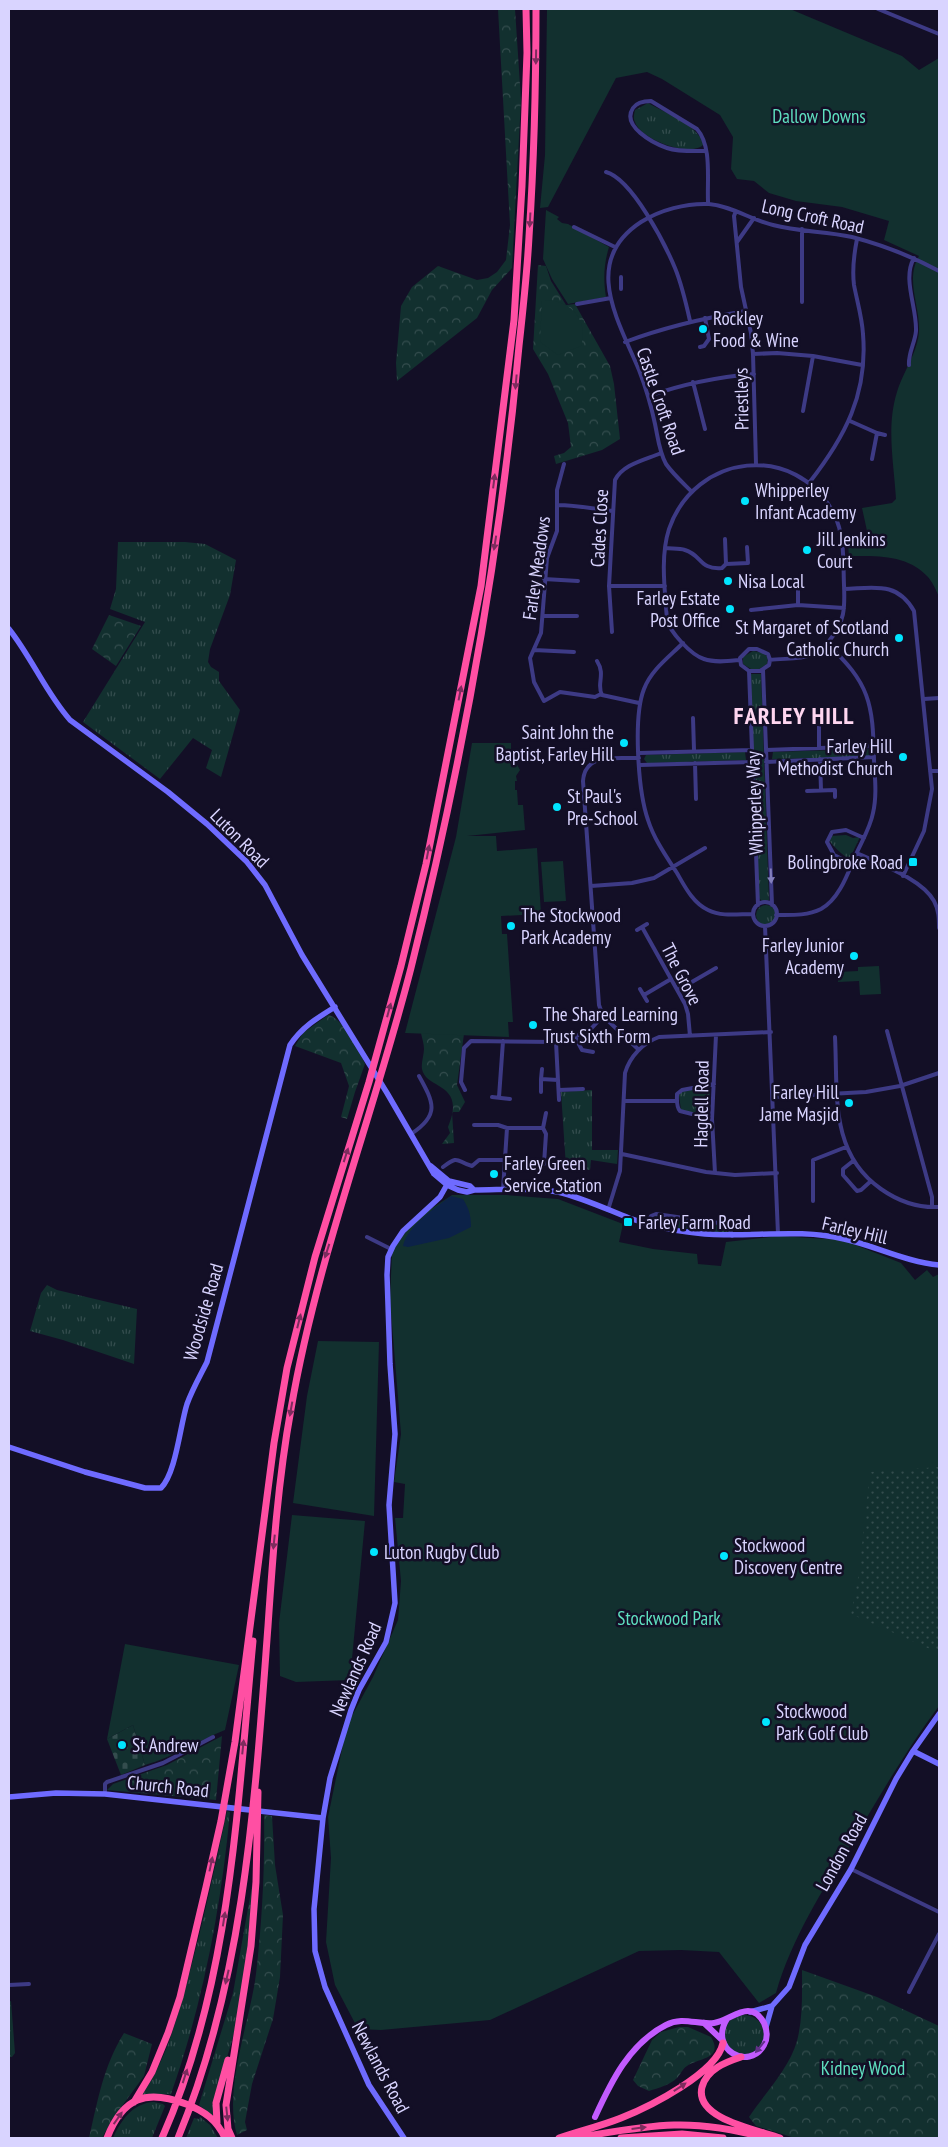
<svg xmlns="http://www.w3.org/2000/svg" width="948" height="2147" viewBox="0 0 948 2147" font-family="'PT Sans Narrow',sans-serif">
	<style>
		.grass { fill: url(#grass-tufts) }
		.forest { fill: url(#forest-crowns) }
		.cemetery { fill: url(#cemetery-stones) }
		.park { fill: #12302f }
		.garden { fill: url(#garden-dots) }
		.water { fill: #0c2248 }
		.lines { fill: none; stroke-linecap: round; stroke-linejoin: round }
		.street { stroke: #3d3a85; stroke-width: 4 }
		.secondary { stroke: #6f6bff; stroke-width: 5.5 }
		.primary { stroke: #c25bff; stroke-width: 6 }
		.highway { stroke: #ff4fa3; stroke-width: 7 }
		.oneway { fill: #7d2c5e }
		.oneway2 { fill: #837fbc }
		.oneway3 { fill: #623188 }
		.poi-dot { fill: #00e5ff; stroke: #130f26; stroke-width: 2 }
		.labels { text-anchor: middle; stroke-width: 5; stroke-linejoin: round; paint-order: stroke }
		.park-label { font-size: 19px; fill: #5fe0c0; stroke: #130f26 }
		.street-label { font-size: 19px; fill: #d9d4ff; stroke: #130f26 }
		.poi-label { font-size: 19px; fill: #d9d4ff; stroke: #130f26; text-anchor: start }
		.district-label { font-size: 24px; font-weight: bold; letter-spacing: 1px; fill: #ffd6f0; stroke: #130f26 }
	</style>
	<defs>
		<pattern id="grass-tufts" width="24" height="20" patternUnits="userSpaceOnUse" patternTransform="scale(1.25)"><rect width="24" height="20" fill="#12302f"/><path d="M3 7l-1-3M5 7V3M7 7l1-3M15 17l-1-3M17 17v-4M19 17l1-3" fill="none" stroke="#344d4e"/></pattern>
		<pattern id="forest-crowns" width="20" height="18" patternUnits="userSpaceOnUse" patternTransform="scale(1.25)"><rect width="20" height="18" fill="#12302f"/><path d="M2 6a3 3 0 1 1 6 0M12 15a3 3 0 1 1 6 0" fill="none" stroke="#344d4e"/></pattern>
		<pattern id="cemetery-stones" width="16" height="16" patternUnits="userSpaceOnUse" patternTransform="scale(1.25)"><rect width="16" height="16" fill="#12302f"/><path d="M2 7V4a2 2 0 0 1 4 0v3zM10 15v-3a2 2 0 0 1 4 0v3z" fill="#344d4e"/></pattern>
		<pattern id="garden-dots" width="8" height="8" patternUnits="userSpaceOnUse" patternTransform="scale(1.25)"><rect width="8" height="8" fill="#12302f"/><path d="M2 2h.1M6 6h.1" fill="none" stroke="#344d4e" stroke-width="1.8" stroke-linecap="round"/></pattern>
	</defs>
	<rect width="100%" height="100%" fill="#130f26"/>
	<path class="grass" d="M648,103c19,11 46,19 56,41 -13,15 -64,-5 -69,-22 -2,-4 -1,-7 0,-12z
		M185,542l20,2 31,16 -6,35 -20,54 -2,13 3,5 8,5v9l21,29 -19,67 -15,-9 6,-18 -19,-12 -33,41 -77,-57 62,-100 -35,-13 6,-20 2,-47z
		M753,651l11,2 4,5 -1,6 -8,5h-8l-8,-5v-7z
		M750,674h11l8,226 -7,1 -3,-3z
		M869,749l3,4 -3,4 -97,2 1,-7z
		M745,752l1,8 -99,3 -3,-4 2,-4z
		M846,835l7,3 7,-1 -11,23c-6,-6 -14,-11 -20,-20l2,-4z
		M756 915a10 10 0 1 1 20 0a10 10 0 1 1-20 0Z
		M705,1086l5,1 -1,29 -13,-6 -1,4 -14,-4 -2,-15 3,-4 14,-2 1,2 9,-1z
		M592,1090v60h26l-1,14 -26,-4 -1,10 -24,-3 -5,-75z
		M657,1216l67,9 4,2 1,3 -1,3 -51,-5 -23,-6 -2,-5z
		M47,1285l10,5 80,19 -3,55 -71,-24 -33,-9 11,-38z
		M227,1811l3,1c-9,96 -27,191 -59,282l-29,1c24,-35 35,-76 46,-116 15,-56 27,-112 39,-168z
		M253,1880c-3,49 -7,99 -18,148 -6,30 -21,59 -20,89l-16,-12 34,-112z
		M11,2001l4,52 -3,4h-3v-55z
		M724 2035a20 20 0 1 1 40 0a20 20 0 1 1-40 0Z
		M154,2102l9,2 2,2 -13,32h-39c8,-18 20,-35 41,-36z
		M200,2117l10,8 8,13h-32l8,-20 5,1z"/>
	<path class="forest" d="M498,9h17l6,91 -9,168 -20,22 -15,28 -80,63 -1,-18 5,-57 11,-19 26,-21 39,14 11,-2 9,-6 9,-12 4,-35z
		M538,265l8,1 5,15 15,24 9,-1 35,62 4,18 6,55 -18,11 -46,14 -2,-8 10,-3 7,-6 -3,-24 -20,-49 -15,-25z
		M109,615l32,11 -25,40 -24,-17z
		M328,1015c13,1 32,37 37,49l-10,28 -8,27 -6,-2 8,-31 -8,-23 -46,-17 8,-13z
		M421,1033l43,1 -7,51 8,17 -6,10h-7l2,31 -12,1 8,-11 -2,-6c19,-45 -22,-37 -26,-58 -1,-6 2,-14 2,-20 0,-5 -2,-11 -3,-16z
		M222,1736l-6,64 -109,-10 6,-6 54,-19z
		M264,1815l8,1 3,49 8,50 -3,62 -7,42 -21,65 -7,38 2,8 -10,5c-14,-46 13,-113 19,-161 6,-52 9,-106 8,-159z
		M802,1970l75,27 62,29v112h-144l-39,-12 -7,-9c16,-24 40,-48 48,-76 6,-23 5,-47 5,-71z
		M679,2027h9l23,10c13,22 -12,21 -24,29 -4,2 -7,9 -10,12 -7,7 -19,10 -28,13l-11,-5 -5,-6 19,-40 9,-8z
		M124,2033l28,11 -8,32 -33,45 -9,17h-13c9,-38 14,-71 35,-105z"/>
	<path class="cemetery" d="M133,1725l12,40 -24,10 -14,-36z"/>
	<path class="park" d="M547,9h243l112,47 17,14 20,-12v539c-3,-7 -7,-16 -12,-21 -21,-22 -51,-20 -78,-20l-1,-11 21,-5 -7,-32 30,-5 4,-4c-2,-35 -10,-72 1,-107 6,-20 21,-40 22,-61 1,-26 -14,-51 0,-75l-35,-16 5,-19 -47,-14 -46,-6 -27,-8 -15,-12 -17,-2 -6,-10 2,-32 -13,-22 -58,-36 -15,-7 -31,6 -68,129 -8,1 5,-53z
		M546,210l13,7 -2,2 5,4 6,1 41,23c-5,17 -6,31 -3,50l-38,7 -16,-25 -9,-20z
		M542,300c27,-1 47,18 39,46l-23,9 -18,-13z
		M472,743h39v11l9,16 -4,6 1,5h-2v9h2l1,15h5l2,25 -58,6h29l1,15 40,-3 4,66 -40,2 1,18h5l6,88h-5l1,15 -104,-4 51,-196z
		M563,861l3,40 -22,1 -3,-40z
		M879,966l2,28 -21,1 -1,-14 -21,1v-10l20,-1v-4z
		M452,1195h54l52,4 65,25 -4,18 34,7 44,5 1,10 23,2 5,-24 53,-6 64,4 58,23 14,17 12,-10 6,7 6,-3v432c-33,44 -60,91 -88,138 -29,47 -60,96 -75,149l-17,10 -40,-51 -38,-2 -42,1 -149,69 -109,10 -23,-1 -23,-44 -9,-43 5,-84 -3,-41 19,-92 26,-48 25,-57 3,-39 -6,-63h8l2,-34 -11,-2 7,-48 -11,-134 2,-49 22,-31z
		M318,1341l61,1 -5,174 -81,-13 14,-107z
		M292,1515l73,6 -15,159 -54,2 -16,-6 -1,-53z
		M125,1644l114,21 -14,65c-27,11 -52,27 -80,35l-12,-40 -26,14z"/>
	<path class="garden" d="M939,1467v186l-88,-39 8,-41 11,-101z"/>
	<path class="water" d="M451,1196l12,3c6,10 8,16 8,28l-22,11 -41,9 -5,-1c5,-21 31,-37 48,-50z"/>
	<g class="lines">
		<path class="street" d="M878,9l61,25
			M706,151c-13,0 -27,1 -39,-3 -14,-5 -46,-22 -34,-40 4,-6 11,-7 18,-7l46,28c15,17 10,50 11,72v3
			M606,172c26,7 59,72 69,96 7,17 11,35 15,53
			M736,211l-2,5 7,71 10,46 2,21 3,110
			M574,227l41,20
			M737,242l17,-24
			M621,289v-12
			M802,302v-73
			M577,304l34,-6
			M625,342c40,-15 79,-24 121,-31
			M700,347l4,-1 5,-7 -4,-21
			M753,354l24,-1 36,3 49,9
			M909,365c-1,-12 6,-22 7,-34 1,-24 -14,-52 -2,-73
			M693,382l12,47
			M649,396c34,-12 68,-19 105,-22
			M803,411l10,-55
			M850,421l27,12 -5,26
			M877,433l8,2
			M564,464l-7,26v41l-10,27 -6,75 -11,25 4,24 10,19 16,-9 35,5 6,-3
			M809,483c36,-46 59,-89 54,-149 -1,-17 -6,-33 -9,-49 -2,-16 0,-31 3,-46
			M692,492c-9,-9 -19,-18 -26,-28 -7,-13 -8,-26 -11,-40 -4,-19 -9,-36 -16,-54 -21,-50 -58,-109 2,-148 19,-12 45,-19 68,-18 23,2 42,16 64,21 26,7 53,6 79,12 31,8 59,19 87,34
			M558,505c18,0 36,4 54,6
			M725,539l1,25
			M665,548c6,1 14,0 20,2 17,5 14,20 37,18l4,-4 22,-1 -1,-16
			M544,579l34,2
			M609,586h56
			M798,588v17
			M844,589c30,-1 53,-8 70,22l18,178 -8,42 -21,45
			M751,610l47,-5 46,3
			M543,616h34
			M612,632l-3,-46 6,-106c8,-16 30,-20 46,-27
			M683,643c-14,14 -32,27 -39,46 -11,28 -6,102 4,131 6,19 18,36 29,53 8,14 16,30 31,37 14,7 30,4 45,4
			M749,649h8l11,5 2,6 -1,5 -9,6h-11l-8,-6 -1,-7z
			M534,650l40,2
			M740,660c-11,1 -25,3 -36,-1 -13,-4 -34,-27 -37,-39 -2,-29 -7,-63 2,-91 26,-76 127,-88 165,-15 11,22 9,47 10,71 1,23 1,37 -15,56 -6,5 -10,11 -18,14 -12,5 -28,3 -41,5
			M597,661c9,14 -1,23 5,34l37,8
			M763,670l9,235
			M749,671l9,234
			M924,699l15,-1
			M819,714v33
			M693,718l1,32
			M766,750l108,-4
			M639,753l113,-3
			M820,759l1,31
			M766,762l108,-5
			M695,763l1,36
			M640,765l112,-3
			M930,771h9
			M807,791l28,-1v7
			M857,853c23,11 65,26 77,48 5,9 5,18 5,27
			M852,864l-18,-9 -7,-13 5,-10 14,-2 18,8
			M591,886l41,-3 22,-5 51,-30
			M753 914a12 12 0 1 1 24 0a12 12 0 1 1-24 0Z
			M776,915c15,0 31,1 45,-6 17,-9 26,-33 33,-50 6,-15 16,-30 19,-46 4,-17 2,-35 1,-53 -1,-57 -4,-77 -48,-117
			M765,926l13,308
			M642,927l43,77 3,10 2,22
			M637,930l10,-6
			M640,989l7,12
			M678,990l38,-22
			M644,995l27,-16
			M887,1031l45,166v10
			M575,1037l7,13 11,2
			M835,1037c3,56 -6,116 46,152 17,12 37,19 58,18
			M556,1042l3,58
			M639,1050l-36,-34 -4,-11 -16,-224c2,-29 34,-22 56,-23
			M541,1079l1,-10
			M465,1090l-4,-8 3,-34 7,-7 85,1 32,-10 15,-16
			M559,1090l24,-1
			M541,1092v-13l17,1
			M492,1097l18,2
			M499,1097l4,-56
			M773,1097l93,-5 34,-6 39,-13
			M624,1101h53
			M712,1119l-32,-8c-4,-4 -3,-11 -3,-17l5,-4 32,-6
			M474,1125h24l9,3h36l3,6 -2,30 -15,1
			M543,1128l3,-15
			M411,1134c29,-19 23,-31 8,-58
			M622,1154l84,18 29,3 42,-2
			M853,1161l-10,8v6l14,16 4,-1 10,-9
			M443,1167c17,-13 13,-5 29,-1l7,-6h25
			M715,1173l-3,-54 4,-84
			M503,1190l4,-62
			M813,1201v-41l33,-13
			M608,1210l12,-39 5,-98c5,-17 18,-30 34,-36l112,-5
			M648,1224l3,-8 5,-2 70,10 3,2 3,10
			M367,1237l24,12
			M105,1794v-10l2,-2 56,-19 50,-26
			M851,1869l88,43
			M9,1985l20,-1
			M909,1992l30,-58"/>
		<path class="secondary" d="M9,629c23,29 37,64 61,91l98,72 39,32 40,38 18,23 37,70 85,138 47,81 13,11 11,5 9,2 7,-2c27,0 57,-3 84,2 25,6 48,17 71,26 20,7 39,12 59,14 52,8 105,-5 156,7 32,7 62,23 95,26
			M431,1166l18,15 21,5 4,4
			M9,1447l76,25 60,16h16c15,-15 19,-62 26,-84 5,-14 13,-28 20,-42l83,-317c12,-18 27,-27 45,-38
			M913,1751l26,13
			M9,1797l47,-4 49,1 218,24
			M750,2012l22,-6
			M766,2027l6,-21 17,-19 16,-42 46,-76 45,-90 17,-28 26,-37
			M404,2138l-35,-53 -44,-98 -10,-36 -1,-42 9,-91 7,-40 21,-68 8,-20 27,-48 9,-39 -6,-98 6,-71 -5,-70 -3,-89 1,-18 5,-11 10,-15 37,-34 9,-16"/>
		<path class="primary" d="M704,2023l17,16
			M595,2117c16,-35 34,-73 71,-92 17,-9 31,0 48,-2 17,-2 36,-26 50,0 3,7 4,15 0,22 -15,27 -56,4 -37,-26"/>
		<path class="highway" d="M741,2057c-15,5 -34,12 -39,30 -8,32 56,43 78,51
			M134,2102l18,-30 16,-39 12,-36 26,-110 15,-66 14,-79 39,-299 13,-75 28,-111 54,-175 32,-116 25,-102 55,-278 33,-266 8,-134 5,-133 -1,-44
			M217,2123l-1,-20 12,-43
			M107,2138c16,-41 39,-49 79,-34 18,7 31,16 39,34
			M162,2138c69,-156 75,-330 91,-497
			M178,2138c67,-162 77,-340 90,-512 5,-73 10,-146 23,-217 26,-151 82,-293 120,-441 51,-204 89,-413 108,-622 4,-36 8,-72 10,-109 5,-76 7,-152 7,-228
			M232,2138l-4,-9 -2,-24 25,-159 5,-64 2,-90
			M559,2138c21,-7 42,-12 62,-20 28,-11 96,-45 102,-75
			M574,2138c33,-5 66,-12 100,-13 31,-1 63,5 93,13
			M621,2138l61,-4 41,4"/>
	</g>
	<defs><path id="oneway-solid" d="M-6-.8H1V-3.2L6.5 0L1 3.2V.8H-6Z" transform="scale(1.25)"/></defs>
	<g class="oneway">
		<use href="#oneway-solid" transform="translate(536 57) rotate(91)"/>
		<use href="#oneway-solid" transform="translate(530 220) rotate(93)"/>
		<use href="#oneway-solid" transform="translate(516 382) rotate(95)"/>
		<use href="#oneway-solid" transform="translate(494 481) rotate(-83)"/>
		<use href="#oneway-solid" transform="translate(495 543) rotate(99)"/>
		<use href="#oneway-solid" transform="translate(460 693) rotate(-79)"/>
		<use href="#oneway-solid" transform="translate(428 852) rotate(-79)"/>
		<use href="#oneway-solid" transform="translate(389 1010) rotate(-75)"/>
		<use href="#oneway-solid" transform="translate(346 1155) rotate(-72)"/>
		<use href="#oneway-solid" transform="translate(327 1251) rotate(108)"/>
		<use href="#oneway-solid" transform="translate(299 1321) rotate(-76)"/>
		<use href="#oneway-solid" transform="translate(291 1409) rotate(100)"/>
		<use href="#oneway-solid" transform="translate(274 1542) rotate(96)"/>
		<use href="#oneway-solid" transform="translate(243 1747) rotate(-84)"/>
		<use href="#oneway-solid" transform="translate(211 1864) rotate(-78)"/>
		<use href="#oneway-solid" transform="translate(224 1919) rotate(-81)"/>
		<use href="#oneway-solid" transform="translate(227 1977) rotate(103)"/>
		<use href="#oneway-solid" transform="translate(185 2076) rotate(-72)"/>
		<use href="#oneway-solid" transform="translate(680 2087) rotate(-33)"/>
		<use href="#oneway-solid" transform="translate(227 2114) rotate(84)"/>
		<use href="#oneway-solid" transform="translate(118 2118) rotate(-55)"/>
		<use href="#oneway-solid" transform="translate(639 2128) rotate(-7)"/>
	</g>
	<use class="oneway2" href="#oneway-solid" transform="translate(771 876) rotate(88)"/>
	<use class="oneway3" href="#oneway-solid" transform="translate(760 2047) rotate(129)"/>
	<g class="poi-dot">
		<circle cx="703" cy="329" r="5"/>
		<circle cx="745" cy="501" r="5"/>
		<circle cx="807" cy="550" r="5"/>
		<circle cx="728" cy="581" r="5"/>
		<circle cx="730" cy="609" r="5"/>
		<circle cx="899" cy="638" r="5"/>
		<circle cx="624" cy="743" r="5"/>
		<circle cx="903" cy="757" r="5"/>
		<circle cx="557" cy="807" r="5"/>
		<rect x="908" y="857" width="10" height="10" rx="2.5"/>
		<circle cx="511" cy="926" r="5"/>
		<circle cx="854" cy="956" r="5"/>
		<circle cx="533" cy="1025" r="5"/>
		<circle cx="849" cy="1103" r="5"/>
		<circle cx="494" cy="1174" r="5"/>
		<rect x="623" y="1217" width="10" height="10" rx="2.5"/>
		<circle cx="374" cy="1552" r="5"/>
		<circle cx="724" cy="1556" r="5"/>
		<circle cx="766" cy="1722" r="5"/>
		<circle cx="122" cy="1745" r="5"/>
	</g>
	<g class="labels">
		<g class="park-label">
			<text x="819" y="123">Dallow Downs</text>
			<text x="669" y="1625">Stockwood Park</text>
			<text x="863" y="2075">Kidney Wood</text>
		</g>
		<g class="street-label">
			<text transform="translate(813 216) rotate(12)" y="7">Long Croft Road</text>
			<text transform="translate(741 399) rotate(-91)" y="7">Priestleys</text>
			<text transform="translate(661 401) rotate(71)" y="7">Castle Croft Road</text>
			<text transform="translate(599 528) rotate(-87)" y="7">Cades Close</text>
			<text transform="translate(536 568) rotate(-82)" y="7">Farley Meadows</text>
			<text transform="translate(754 803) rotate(-92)" y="7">Whipperley Way</text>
			<text transform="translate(240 838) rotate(45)" y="7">Luton Road</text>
			<text transform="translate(682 974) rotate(63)" y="7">The Grove</text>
			<text transform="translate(701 1104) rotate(-89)" y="7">Hagdell Road</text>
			<text transform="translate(855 1230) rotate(13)" y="7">Farley Hill</text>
			<text transform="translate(203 1312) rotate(-74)" y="7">Woodside Road</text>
			<text transform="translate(355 1669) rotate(-66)" y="7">Newlands Road</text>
			<text transform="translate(168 1786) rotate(6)" y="7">Church Road</text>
			<text transform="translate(841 1852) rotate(-61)" y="7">London Road</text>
			<text transform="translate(381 2067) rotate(62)" y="7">Newlands Road</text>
		</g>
		<g class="poi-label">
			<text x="713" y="325">Rockley<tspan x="713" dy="22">Food &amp; Wine</tspan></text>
			<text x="755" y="497">Whipperley<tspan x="755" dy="22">Infant Academy</tspan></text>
			<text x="817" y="546">Jill Jenkins<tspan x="817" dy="22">Court</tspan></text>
			<text x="738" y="588">Nisa Local</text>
			<text x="720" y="605" text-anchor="end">Farley Estate<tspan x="720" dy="22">Post Office</tspan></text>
			<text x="889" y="634" text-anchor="end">St Margaret of Scotland<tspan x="889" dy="22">Catholic Church</tspan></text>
			<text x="614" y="739" text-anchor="end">Saint John the<tspan x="614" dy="22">Baptist, Farley Hill</tspan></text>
			<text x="893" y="753" text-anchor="end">Farley Hill<tspan x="893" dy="22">Methodist Church</tspan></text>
			<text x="567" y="803">St Paul's<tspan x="567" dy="22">Pre-School</tspan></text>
			<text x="903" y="869" text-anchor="end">Bolingbroke Road</text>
			<text x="521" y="922">The Stockwood<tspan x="521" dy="22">Park Academy</tspan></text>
			<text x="844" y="952" text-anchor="end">Farley Junior<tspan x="844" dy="22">Academy</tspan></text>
			<text x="543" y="1021">The Shared Learning<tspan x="543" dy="22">Trust Sixth Form</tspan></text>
			<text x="839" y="1099" text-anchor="end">Farley Hill<tspan x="839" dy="22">Jame Masjid</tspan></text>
			<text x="504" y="1170">Farley Green<tspan x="504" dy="22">Service Station</tspan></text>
			<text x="638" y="1229">Farley Farm Road</text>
			<text x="734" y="1552">Stockwood<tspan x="734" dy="22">Discovery Centre</tspan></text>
			<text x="384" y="1559">Luton Rugby Club</text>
			<text x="776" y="1718">Stockwood<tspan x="776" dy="22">Park Golf Club</tspan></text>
			<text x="132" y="1752">St Andrew</text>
		</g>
		<g class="district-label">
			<text x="794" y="724">FARLEY HILL</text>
		</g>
	</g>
	<rect width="948" height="2147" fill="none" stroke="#d9d4ff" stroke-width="20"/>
</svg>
